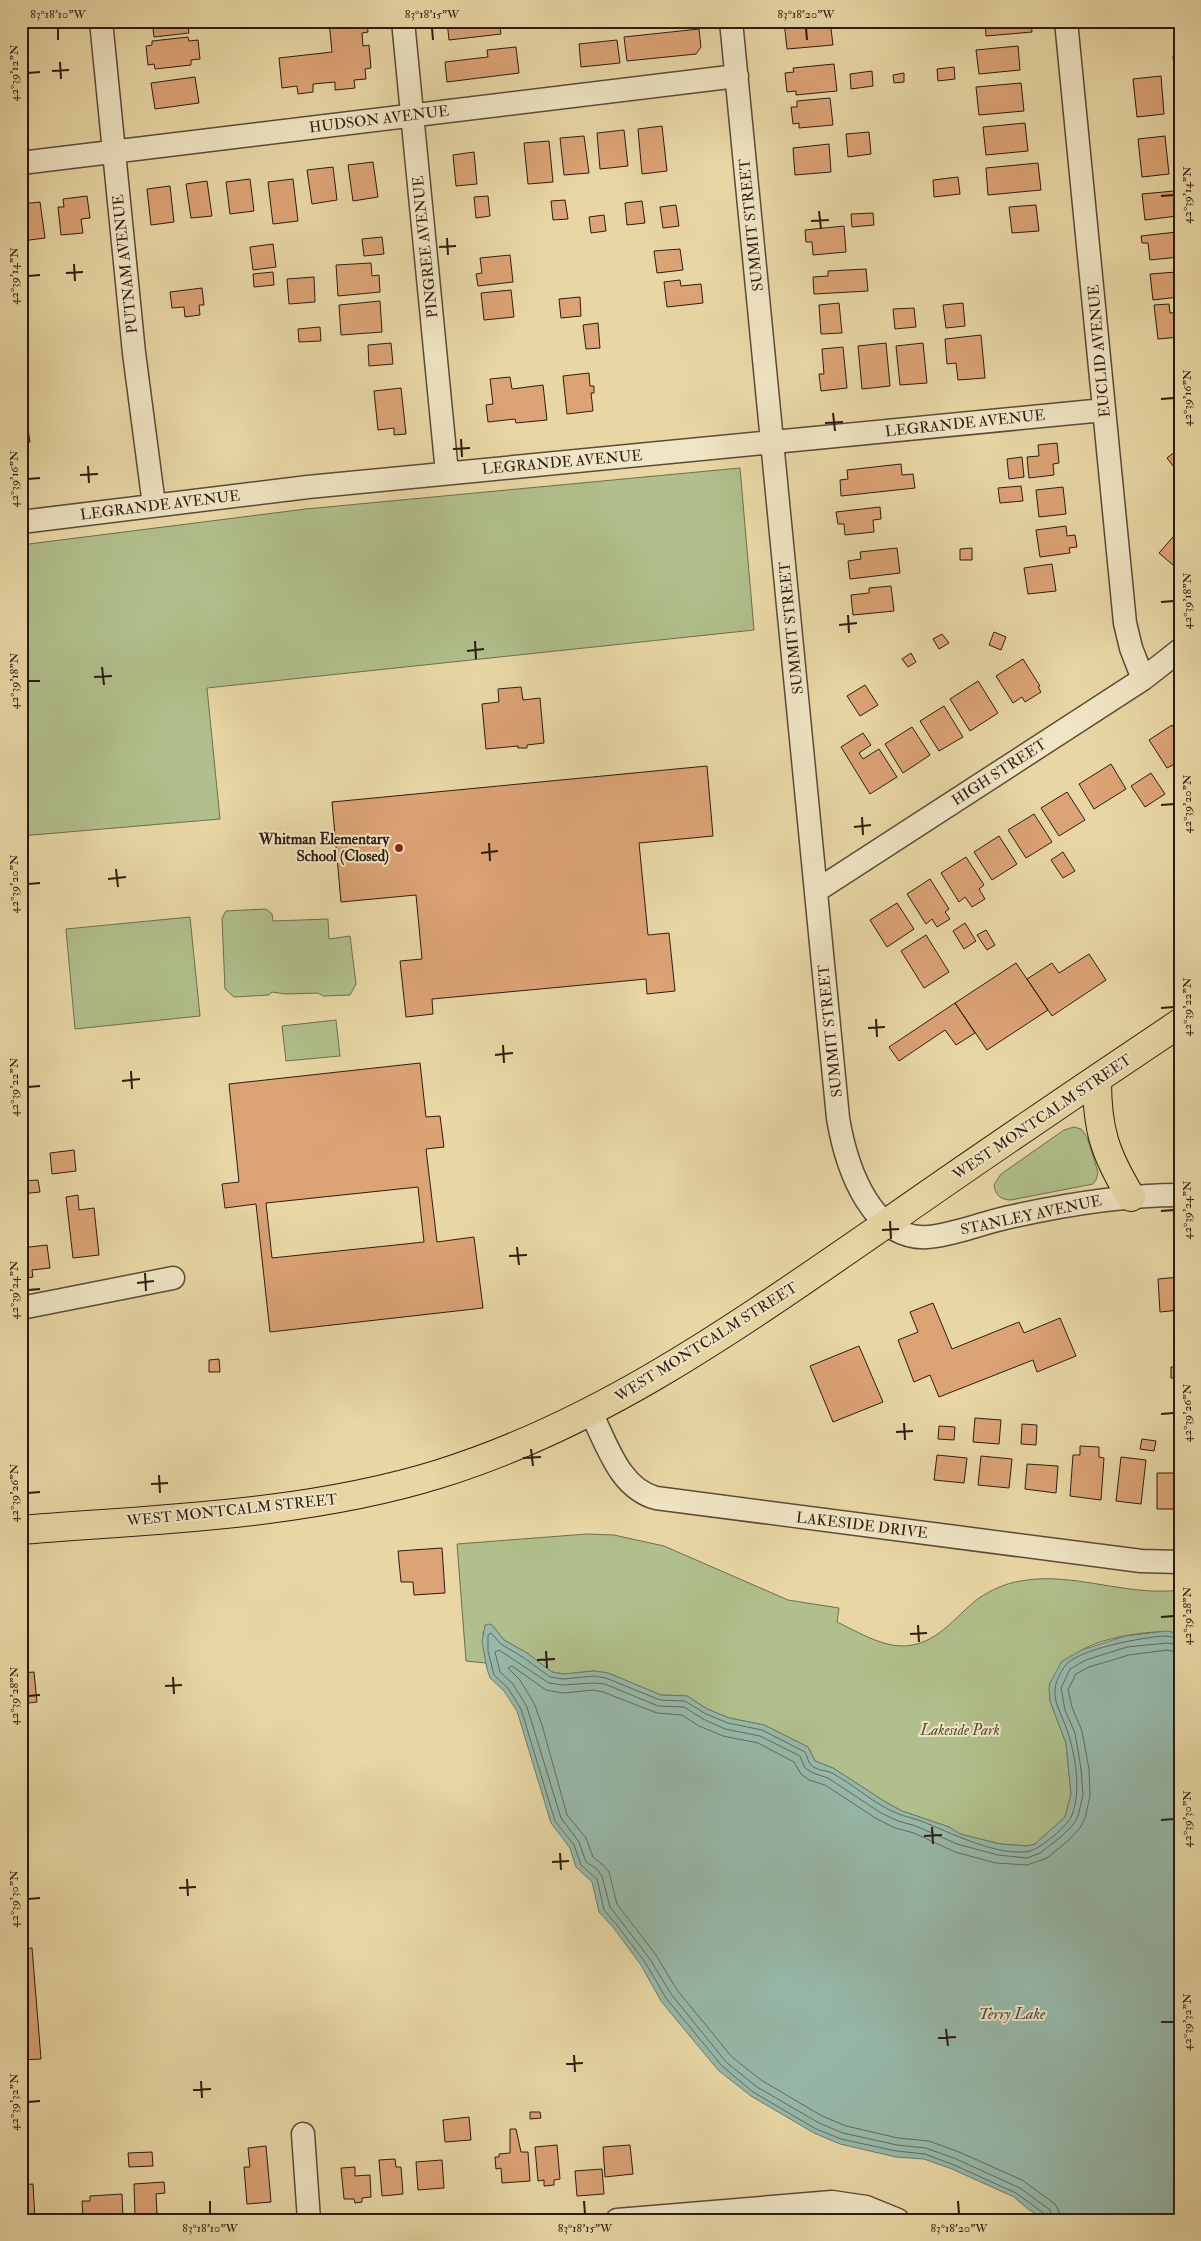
<svg xmlns="http://www.w3.org/2000/svg" width="1201" height="2241" viewBox="0 0 1201 2241" font-family="'IM FELL Double Pica',serif">
	<style>
		.green { fill: #b0bf8b; stroke: #6f6d4e }
		.water { fill: #97b9aa; stroke: #6d7a6d }
		.lines { fill: none; stroke-linecap: round; stroke-linejoin: round }
		.shore { stroke: #626a5e; stroke-width: 1 }
		.building { fill: #dca375; stroke: #2e1b12; fill-rule: evenodd }
		.minor-casing { stroke: #5c4a37; stroke-width: 25 }
		.major-casing { stroke: #2e1b12; stroke-width: 30 }
		.minor { stroke: #f0e5c4; stroke-width: 22 }
		.major { stroke: #e8d7a5; stroke-width: 28 }
		.ticks { fill: none; stroke: #2e1b12; stroke-width: 2 }
		.poi-dot { fill: #8f2418; stroke: #f0e5c4; stroke-width: 2 }
		.labels { text-anchor: middle; stroke-width: 4; stroke-linejoin: round; paint-order: stroke }
		.street-label { font-size: 15px; fill: #2e1b12; stroke: #f0e5c4 }
		.poi-label { font-size: 15px; font-weight: bold; fill: #2e1b12; stroke: #f0e5c4; text-anchor: end }
		.park-label { font-size: 15px; font-style: italic; fill: #554c36; stroke: #f0e5c4 }
		.water-label { font-size: 16px; font-style: italic; fill: #4e4a40; stroke: #f0e5c4 }
		.neatline { fill: none; stroke: #2e1b12; stroke-width: 2 }
		.ticks-label { font-size: 12px; text-anchor: middle; fill: #2e1b12 }
	</style>
	<rect width="100%" height="100%" fill="#e8d7a5"/>
	<filter id="stains"><feTurbulence type="fractalNoise" baseFrequency=".004" numOctaves="4"/><feColorMatrix values="0 0 0 0 .2 0 0 0 0 .09 0 0 0 0 .02 0 0 0 .5 -.17"/></filter>
	<radialGradient id="worn" r=".72"><stop offset=".6" stop-color="#630" stop-opacity="0"/><stop offset="1" stop-color="#630" stop-opacity=".3"/></radialGradient>
	<path class="green" d="M740,468l14,162 -547,58 13,131 -199,17v-291l285,-36z
		M266,909l6,5 1,7 55,-2 1,20 21,-3 6,48 -6,11 -27,1 -5,-3 -32,1 -14,-2 -3,3 -35,2 -9,-8 -3,-71 4,-7z
		M190,917l10,99 -125,13 -9,-100z
		M336,1020l4,36 -54,5 -4,-35z
		M1074,1127l7,2 6,8 11,35 -2,8 -3,4 -82,16c-10,0 -16,-5 -17,-15l7,-11 63,-44z
		M587,1534l27,1 50,11 124,54 51,8 -2,14c19,9 42,23 63,24 36,1 54,-29 79,-48 12,-8 27,-15 42,-17 51,-10 106,16 159,9v44c-20,-7 -80,4 -98,16 -12,8 -22,23 -32,33v18l16,42 5,51 -6,23 -30,27 -8,2 -27,-2 -40,-10 -11,-7 -47,-16 -15,-8 -54,-35 -18,-7 -7,-14 -44,-22 -35,-7 -22,-9 -20,-13 -26,-1 -53,-22 -14,-2 -30,3 -12,-2 -25,-19 -23,-13 -12,-15 -9,7 3,31 -20,-2 -9,-117z"/>
	<path class="water" d="M489,1624l3,1 12,15 23,13 25,19 12,2 30,-3 14,2 53,22 26,1 20,13 22,9 35,7 44,22 7,14 18,7 54,35 15,8 47,16 11,7 40,10 27,2 8,-2 30,-27 6,-23 -5,-51 -16,-42 -1,-13 1,-5 12,-22 20,-11 43,-14 42,-5 13,3v586h-135l-17,-11 -14,-12 -62,-28 -28,-10 -28,-2 -56,-13 -26,-11 -63,-37 -33,-26 -57,-69 -20,-36 -28,-38 -14,-15 -7,-30 -16,-15 -6,-19 -19,-25 -34,-112 -13,-20 -14,-13 -3,-9 -5,-27 3,-17z"/>
	<g class="lines">
		<path class="shore" d="M1047,2220l-2,-6 -29,-21 -62,-28 -29,-11 -29,-3 -55,-12 -25,-10 -63,-37 -31,-26 -56,-68 -21,-36 -29,-38 -12,-14 -7,-31 -16,-14 -7,-20 -19,-24 -34,-112 -13,-21 -14,-13 -6,-24v-16l3,-2 10,11 23,14 26,19 13,2 31,-3 12,2 54,22 25,1 21,13 22,9 34,7 43,22c2,4 3,10 6,13 6,6 15,5 21,8 19,10 35,25 54,35 12,7 23,9 35,13 28,11 79,37 109,30 11,-3 38,-25 42,-36 9,-24 4,-55 -3,-79 -8,-28 -25,-41 -4,-70 12,-17 79,-29 100,-30 5,0 10,2 15,3
			M1053,2220l-3,-10 -30,-22 -64,-29 -30,-11 -29,-3 -54,-12 -24,-10 -62,-36 -31,-25 -55,-68 -21,-35 -40,-52 -8,-31 -5,-7 -11,-7 -7,-20 -18,-24 -34,-111 -14,-23 -13,-12 -5,-20 4,-2 50,33 14,2 30,-2 12,1 53,22 26,1 19,12 22,10 35,7 40,20 5,12 8,5 15,5 53,35 17,8 18,5 41,18 41,11 29,3 13,-5 22,-17 11,-11 5,-9 5,-21 -2,-26 -6,-36 -10,-23 -4,-22 9,-19 16,-9 41,-13 40,-4 13,2
			M1061,2220l-2,-9 -4,-7 -33,-24 -63,-28 -30,-11 -31,-3 -52,-12 -24,-10 -61,-36 -29,-23 -55,-67 -21,-35 -39,-51 -8,-32 -7,-8 -9,-7 -7,-19 -19,-23 -25,-90 -8,-22 -14,-23 -12,-12 4,-2 34,24 17,3 30,-3 10,2 54,21 25,2 17,11 24,10 35,7 36,19 7,12 8,6 16,5 52,34 18,9 19,5 41,19 41,11 31,2 20,-7 22,-18 11,-12 5,-10 5,-22 -1,-27 -7,-38 -10,-24 -4,-17 8,-16 13,-7 40,-12 38,-5 13,3"/>
	</g>
	<path class="building" d="M152,21h35l2,12 -35,4z
		M329,21h38l1,11 -6,1 1,13 6,-1 2,23 -6,1 1,10 -12,1 1,8 -20,2v-8l-22,2v8l-15,2 -1,-8 -15,2 -3,-30 53,-6z
		M447,21h52l2,13 -52,6z
		M784,21h46l3,24 -46,4z
		M985,21h46l1,11 -46,4z
		M699,29l2,18 -5,7 -69,7 -3,-24z
		M188,37l1,4 9,-1 2,19 -9,1v5l-36,4 -1,-5 -6,1 -2,-19 6,-1v-4z
		M617,40l3,23 -39,4 -2,-23z
		M1018,46l2,24 -41,4 -3,-24z
		M516,47l3,26 -72,9 -2,-20 43,-5 -1,-7z
		M1177,51h3v20l-6,-5 -1,-10z
		M834,64l3,27 -41,4v-4l-9,1 -2,-19 9,-1 -1,-4z
		M954,67l1,12 -17,2 -1,-12z
		M872,71l1,15 -22,3 -1,-15z
		M904,73v9l-10,1 -1,-8z
		M1161,76l3,38 -27,3 -4,-38z
		M195,77l4,26 -44,6 -4,-26z
		M1021,83l3,28 -45,4 -3,-28z
		M830,98l3,27 -34,3v-5l-6,1 -2,-17h6v-6z
		M1025,123l3,28 -42,4 -3,-28z
		M662,126l5,45 -25,3 -4,-45z
		M624,130l4,36 -28,3 -3,-36z
		M869,132l2,22 -23,3 -2,-23z
		M584,136l5,37 -25,2 -4,-37z
		M1165,136l4,38 -27,3 -4,-38z
		M549,141l4,41 -25,2 -4,-41z
		M829,144l2,28 -36,3 -2,-27z
		M474,152l3,32 -21,2 -3,-31z
		M373,162l5,35 -25,4 -5,-36z
		M1038,163l3,27 -53,5 -2,-27z
		M333,167l4,33 -25,4 -5,-34z
		M958,177l2,17 -26,3 -1,-17z
		M250,179l4,32 -24,3 -4,-32z
		M293,179l5,42 -25,3 -5,-42z
		M207,181l5,35 -21,2 -5,-34z
		M170,186l4,36 -23,3 -4,-36z
		M1174,191l3,25 -32,4 -3,-26z
		M87,196l3,22 -9,1 2,14 -22,2 -3,-28h6l-1,-8z
		M488,196l2,20 -14,2 -2,-21z
		M565,200l3,19 -15,1 -2,-19z
		M642,201l3,22 -18,2 -2,-22z
		M40,202l5,36 -23,3 -1,-37z
		M676,205l3,21 -16,2 -3,-21z
		M1036,205l3,26 -27,2 -3,-26z
		M873,213l1,12 -22,2 -1,-13z
		M604,215l2,16 -15,2 -2,-16z
		M844,226l2,26 -33,3 -1,-13h-6l-1,-12z
		M1177,232l2,25 -29,3 -2,-17h-6l-1,-7z
		M382,237l2,17 -20,2 -2,-17z
		M273,244l3,23 -23,3 -3,-23z
		M680,249l3,21 -26,3 -3,-22z
		M510,255l3,27 -35,4 -2,-12 6,-1 -2,-15z
		M371,263l1,13 7,-1 1,17 -42,4 -2,-31z
		M866,269l2,22 -54,3 -1,-17 15,-1v-5z
		M273,272l1,13 -20,2 -1,-13z
		M1177,272l2,25 -26,3 -3,-26z
		M314,277l1,25 -26,2 -2,-25z
		M680,280l1,6 20,-2 2,19 -36,4 -3,-25z
		M202,288l2,17h-5l1,10 -15,2 -1,-10 -12,1 -2,-16z
		M511,290l3,27 -30,3 -3,-27z
		M580,297l1,19 -20,2 -2,-19z
		M380,301l2,31 -41,3 -2,-30z
		M839,303l3,30 -21,1 -2,-29z
		M963,303l2,23 -19,2 -3,-23z
		M1169,304l1,9 10,-1v25l-22,2 -4,-34z
		M914,308l2,19 -21,2 -2,-20z
		M598,323l2,25 -14,1 -3,-24z
		M320,327l1,14 -22,1 -1,-13z
		M981,335l4,43 -27,2 -2,-17 -9,1 -2,-25z
		M391,343l2,21 -24,2 -1,-21z
		M886,343l4,43 -28,3 -4,-43z
		M923,343l4,40 -27,2 -4,-39z
		M843,347l4,41 -26,3 -2,-17h5l-2,-25z
		M589,373l1,13h4v7h-3l2,18 -26,3 -4,-38z
		M510,377l2,12 31,-4 4,35 -31,3 -1,-4 -27,3 -2,-17 7,-1 -3,-25z
		M401,388l5,46 -12,1v-7l-16,2 -4,-39z
		M21,415h5l4,27 -7,1 2,13h-4z
		M1057,443l2,20 -6,1 1,11 -25,3 -2,-21 12,-1 -1,-11z
		M1180,448v27l-13,-17z
		M1022,457l2,20 -15,2 -2,-20z
		M901,464l1,11 11,-1 2,14 -74,8 -1,-16 8,-1 -1,-9z
		M1021,486l2,15 -23,2 -2,-15z
		M1063,487l3,27 -27,3 -3,-27z
		M880,507l1,12 -8,1 1,12 -29,3 -1,-11h-6l-2,-12z
		M1066,526l1,10 8,-1 2,12 -8,1 1,5 -30,4 -4,-27z
		M1180,529v42l-21,-18z
		M897,548l3,25 -50,6 -2,-18 13,-2 -1,-7z
		M972,548v12h-12v-11z
		M1052,564l4,27 -28,3 -4,-26z
		M891,586l3,25 -41,4 -2,-20 18,-2v-5z
		M994,632l12,5 -5,13 -12,-5z
		M942,634l7,9 -10,6 -6,-10z
		M911,653l5,9 -8,5 -6,-8z
		M1023,659l17,27 -2,1 3,5 -16,10 -3,-5 -9,6 -17,-27z
		M978,681l20,32 -28,18 -20,-32z
		M865,685l13,20 -18,11 -13,-20z
		M521,687l2,13 17,-2 4,45 -17,2v3h-9v-2l-32,3 -4,-45 17,-2 -1,-13z
		M944,706l19,31 -24,14 -19,-30z
		M1172,725l8,12v38l-7,-10 -6,3 -18,-28z
		M912,727l18,28 -27,18 -18,-29z
		M863,733l8,12 -12,8 4,6 16,-10 18,28 -27,17 -29,-47z
		M1111,764l15,25 -32,20 -15,-25z
		M707,766l6,70 -74,7 9,92 21,-2 6,58 -28,3 -1,-15 -106,10 -108,10 1,15 -27,3 -6,-56 22,-2 -6,-64 -75,7 -9,-100z
		M1151,773l14,21 -20,13 -14,-21z
		M1067,792l18,28 -26,16 -18,-28z
		M1034,814l18,28 -26,16 -18,-28z
		M999,836l18,28 -25,16 -18,-28z
		M1063,852l12,19 -12,7 -12,-18z
		M966,857l18,28 -5,4 6,10 -13,8 -7,-10 -6,5 -18,-29z
		M930,879l19,30 -4,3 5,7 -13,8 -5,-8 -6,5 -19,-30z
		M897,903l17,26 -27,18 -17,-27z
		M965,923l11,18 -12,8 -11,-18z
		M986,930l9,15 -8,5 -10,-15z
		M926,935l23,37 -25,16 -23,-37z
		M1089,954l17,26 -54,36 -25,-37 25,-16 7,10z
		M1016,963l32,47 -61,40 -32,-47z
		M955,1003l20,30 -19,12 -11,-15 -46,31 -10,-14z
		M420,1063l6,54 14,-1 4,31 -18,2 11,93 37,-5 9,71 -213,24 -14,-128 -31,4 -3,-24 17,-2 -10,-98zM418,1187l6,55 -152,16 -6,-55z
		M74,1150l2,21 -24,3 -2,-21z
		M38,1180l2,12 -19,2v-13z
		M78,1195l1,15 15,-2 5,47 -26,3 -7,-61z
		M47,1245l3,23 -18,2 1,7 -12,2v-31z
		M1180,1277v33l-20,2 -2,-33z
		M933,1303l19,46 67,-27 5,11 36,-15 16,38 -39,16 -4,-12 -94,37 -9,-22 -16,7 -16,-42 20,-8 -8,-20z
		M859,1346l24,56 -50,20 -23,-56z
		M219,1359l1,13h-11v-12z
		M1171,1367h9v11h-9z
		M975,1418l26,2 -2,24 -26,-2z
		M1022,1424l15,1 -1,20 -15,-1z
		M939,1426l16,1 -1,13 -16,-1z
		M1179,1435h1v19h-4z
		M1142,1439l14,2 -2,10 -14,-2z
		M1080,1446l19,1v10l5,1 -3,42 -31,-4 3,-41h7z
		M937,1455l30,3 -3,25 -30,-3z
		M981,1456l31,3 -3,29 -31,-3z
		M1121,1457l25,3 -5,44 -25,-3z
		M1027,1464l31,2 -2,27 -31,-4z
		M1157,1473h23v29h-3v7h-20z
		M442,1548l3,45 -31,2 -1,-13h-12l-3,-31z
		M34,1672l3,30 -16,2v-31z
		M32,1948l9,111 -20,1v-111z
		M530,2112h10l1,6 -11,1z
		M469,2117l2,23 -26,2 -2,-22z
		M510,2129h6l5,23h7l2,29 -28,2 -1,-15 -5,1 -1,-12h4v-3l11,-1z
		M557,2145l3,34 -6,1v5l-10,1v-6l-6,1 -3,-34z
		M630,2145l3,29 -28,3 -2,-30z
		M266,2146l5,56 -24,2 -3,-37h6l-2,-19z
		M152,2152l1,14 -24,1 -1,-14z
		M395,2159l1,8h5l2,27 -21,2 -3,-36z
		M442,2160l2,28 -26,2 -2,-28z
		M355,2167v9l15,-1 1,22 -9,1v4l-7,1 -1,-4h-10l-3,-31z
		M602,2169l2,25 -27,2 -2,-25z
		M164,2182l1,11 -9,1 1,19 -4,1v6h-14l-1,-5h-3l-1,-31z
		M33,2184l2,36h-14v-35z
		M122,2194l1,26h-40l-1,-19h8v-5z"/>
	<g class="lines">
		<defs>
			<path id="minor" d="M101,21l33,332 20,152
				M403,21l44,452
				M731,21l107,1097c8,48 34,130 98,118 26,-4 52,-15 78,-20 55,-12 110,-21 166,-21
				M1066,21l59,602 6,25 12,31
				M21,163l716,-87
				M21,522l287,-35 796,-77
				M816,891l327,-212 37,-29
				M21,1308l152,-30
				M591,1413c16,31 28,75 65,85l485,63 39,1
				M303,2134l6,86
				M617,2220l215,-18 34,5 32,13"/>
			<path id="major" d="M1097,1080c0,50 8,74 34,117
				M21,1530c138,-11 286,-15 418,-56 161,-50 297,-147 435,-242 101,-71 203,-140 306,-209"/>
		</defs>
		<use href="#minor" class="minor-casing"/>
		<use href="#major" class="major-casing"/>
		<use href="#minor" class="minor"/>
		<use href="#major" class="major"/>
	</g>
	<path class="ticks" d="M58,28v12M432,28l1,12M806,28l1,12M60,62l1,17M52,71l17,-1M28,73l12,-1M1161,196l13,-1M819,211l2,18M811,221l18,-1M447,238l1,17M439,247l17,-1M74,264l1,17M66,273l17,-1M28,276l12,-1M1161,399l13,-1M833,413l2,18M825,423l18,-1M461,439l1,18M453,449l17,-1M88,466l1,17M80,475l18,-1M28,479l12,-1M1161,602l13,-1M848,615l1,18M839,625l18,-2M475,641l1,18M467,651l17,-2M102,667l2,18M94,677l18,-1M28,681h12M1161,805l13,-1M862,817l1,18M854,827l17,-2M489,843l1,18M481,853l17,-2M116,869l2,18M108,879l18,-2M28,884l12,-1M1161,1008l13,-1M876,1019l1,18M868,1028l17,-1M503,1045l1,18M495,1055l18,-2M131,1071l1,18M122,1081l18,-2M28,1087l12,-1M1161,1211l13,-1M890,1221l1,18M882,1230l17,-1M517,1247l2,18M509,1256l18,-1M145,1273l1,18M137,1283l17,-2M28,1290l12,-1M1161,1414l13,-1M904,1423l1,17M896,1432l17,-1M531,1449l2,17M523,1458l18,-1M159,1475l1,18M151,1484l17,-1M28,1493l12,-1M1161,1617l13,-1M918,1625l1,17M910,1634l17,-1M546,1651l1,17M537,1660l18,-1M173,1677l1,17M165,1686l17,-1M28,1696l12,-1M1161,1820l13,-1M932,1827l1,17M924,1836l18,-1M560,1853l1,17M552,1862l17,-1M187,1879l1,17M179,1888l17,-1M28,1899l12,-1M1161,2022h13M946,2029l2,17M938,2038l18,-1M574,2055l1,17M566,2064l17,-1M201,2081l1,17M193,2090l18,-1M28,2102l12,-1M210,2201v13M584,2201l1,13M958,2201l1,13"/>
	<circle class="poi-dot" cx="399" cy="848" r="5"/>
	<g class="labels">
		<g class="street-label">
			<text transform="translate(379 119) rotate(-7)" y="5">HUDSON AVENUE</text>
			<text transform="translate(751 225) rotate(-96)" y="5">SUMMIT STREET</text>
			<text transform="translate(425 247) rotate(-96)" y="5">PINGREE AVENUE</text>
			<text transform="translate(125 264) rotate(-96)" y="5">PUTNAM AVENUE</text>
			<text transform="translate(1099 351) rotate(-95)" y="5">EUCLID AVENUE</text>
			<text transform="translate(965 423) rotate(-6)" y="5">LEGRANDE AVENUE</text>
			<text transform="translate(562 462) rotate(-5)" y="5">LEGRANDE AVENUE</text>
			<text transform="translate(160 505) rotate(-7)" y="5">LEGRANDE AVENUE</text>
			<text transform="translate(791 628) rotate(-96)" y="5">SUMMIT STREET</text>
			<text transform="translate(999 772) rotate(-33)" y="5">HIGH STREET</text>
			<text transform="translate(830 1031) rotate(-96)" y="5">SUMMIT STREET</text>
			<text transform="translate(1042 1117) rotate(-34)" y="5">WEST MONTCALM STREET</text>
			<text transform="translate(1031 1215) rotate(-12)" y="5">STANLEY AVENUE</text>
			<text transform="translate(706 1342) rotate(-32)" y="5">WEST MONTCALM STREET</text>
			<text transform="translate(232 1510) rotate(-6)" y="5">WEST MONTCALM STREET</text>
			<text transform="translate(862 1525) rotate(7)" y="5">LAKESIDE DRIVE</text>
		</g>
		<g class="poi-label">
			<text x="389" y="844">Whitman Elementary<tspan x="389" dy="17">School (Closed)</tspan></text>
		</g>
		<g class="park-label">
			<text x="960" y="1735">Lakeside Park</text>
		</g>
		<g class="water-label">
			<text x="1012" y="2019">Terry Lake</text>
		</g>
	</g>
	<rect width="1201" height="2241" fill="none" stroke="#e8d7a5" stroke-width="55"/>
	<rect x="28" y="28" width="1146" height="2186" class="neatline"/>
	<g class="ticks-label">
		<text x="58" y="18">83°18'10"W</text>
		<text x="432" y="18">83°18'15"W</text>
		<text x="806" y="18">83°18'20"W</text>
		<text transform="translate(14 73) rotate(-90)" y="4">42°39'12"N</text>
		<text transform="translate(1187 195) rotate(-90)" y="4">42°39'14"N</text>
		<text transform="translate(14 276) rotate(-90)" y="4">42°39'14"N</text>
		<text transform="translate(1187 398) rotate(-90)" y="4">42°39'16"N</text>
		<text transform="translate(14 479) rotate(-90)" y="4">42°39'16"N</text>
		<text transform="translate(1187 601) rotate(-90)" y="4">42°39'18"N</text>
		<text transform="translate(14 681) rotate(-90)" y="4">42°39'18"N</text>
		<text transform="translate(1187 804) rotate(-90)" y="4">42°39'20"N</text>
		<text transform="translate(14 884) rotate(-90)" y="4">42°39'20"N</text>
		<text transform="translate(1187 1007) rotate(-90)" y="4">42°39'22"N</text>
		<text transform="translate(14 1087) rotate(-90)" y="4">42°39'22"N</text>
		<text transform="translate(1187 1210) rotate(-90)" y="4">42°39'24"N</text>
		<text transform="translate(14 1290) rotate(-90)" y="4">42°39'24"N</text>
		<text transform="translate(1187 1413) rotate(-90)" y="4">42°39'26"N</text>
		<text transform="translate(14 1493) rotate(-90)" y="4">42°39'26"N</text>
		<text transform="translate(1187 1616) rotate(-90)" y="4">42°39'28"N</text>
		<text transform="translate(14 1696) rotate(-90)" y="4">42°39'28"N</text>
		<text transform="translate(1187 1819) rotate(-90)" y="4">42°39'30"N</text>
		<text transform="translate(14 1899) rotate(-90)" y="4">42°39'30"N</text>
		<text transform="translate(1187 2022) rotate(-90)" y="4">42°39'32"N</text>
		<text transform="translate(14 2102) rotate(-90)" y="4">42°39'32"N</text>
		<text x="210" y="2232">83°18'10"W</text>
		<text x="585" y="2232">83°18'15"W</text>
		<text x="959" y="2232">83°18'20"W</text>
	</g>
	<rect width="100%" height="100%" filter="url(#stains)"/>
	<rect width="100%" height="100%" fill="url(#worn)"/>
</svg>
